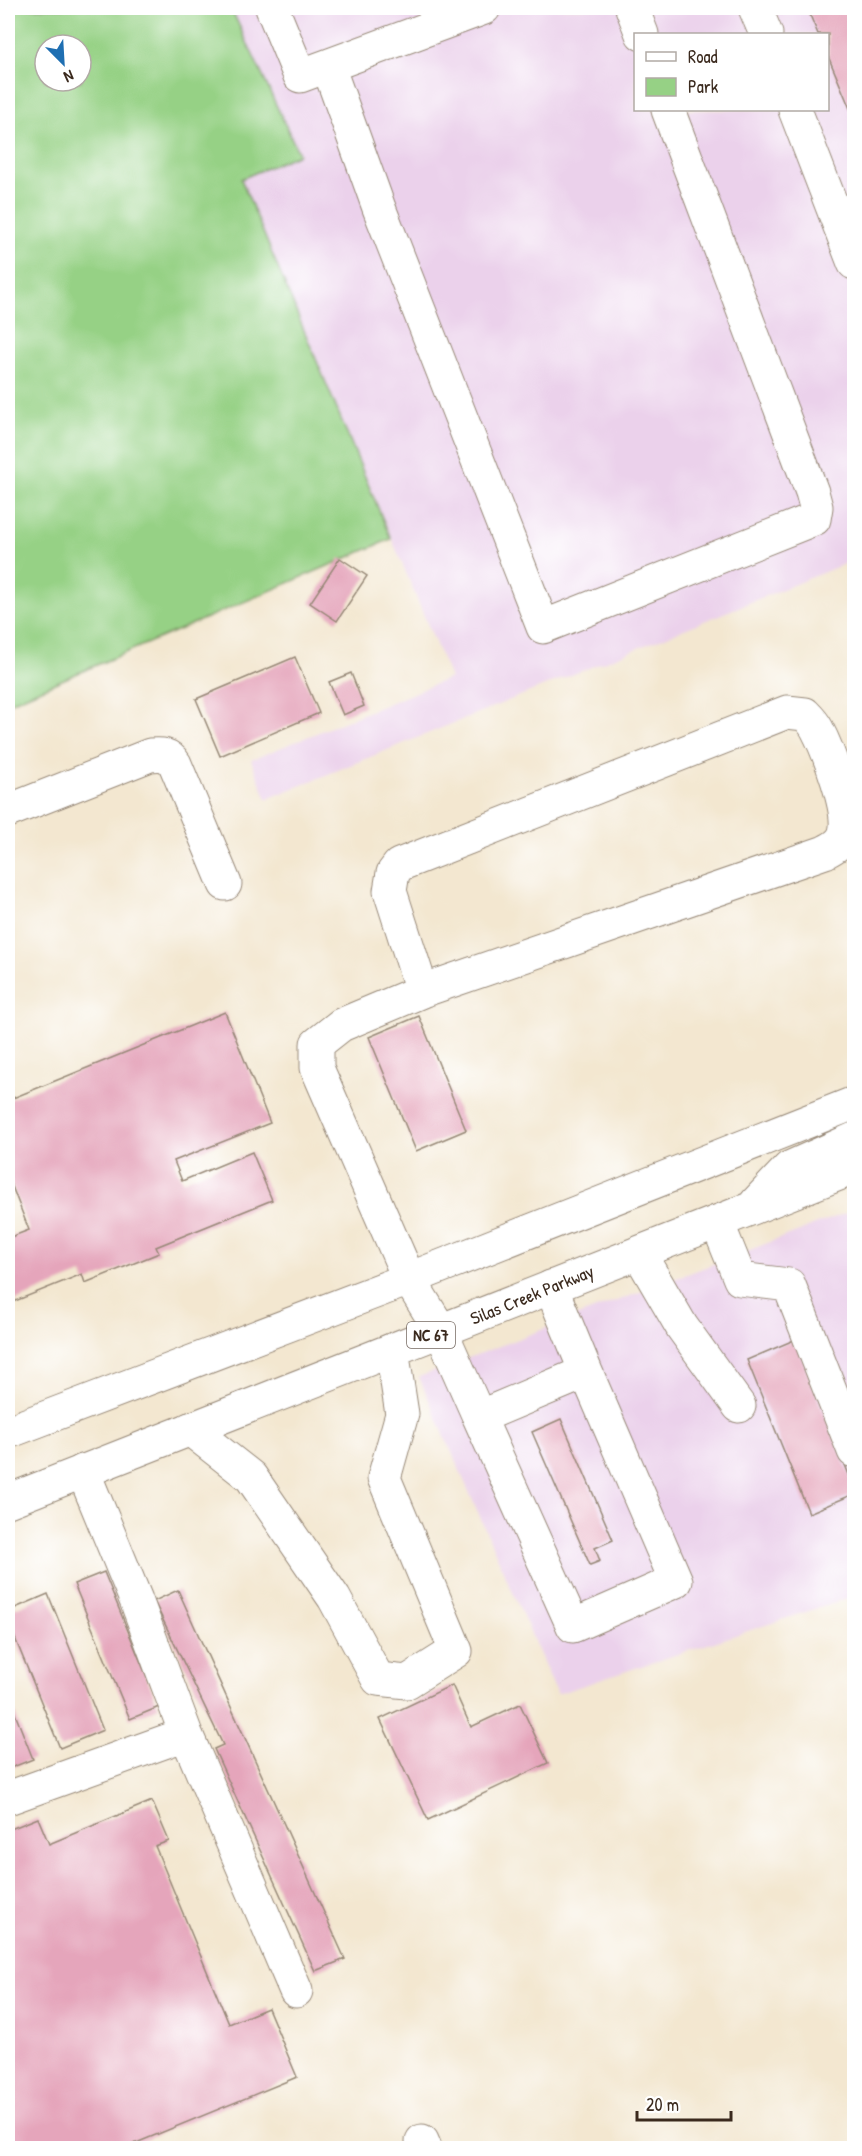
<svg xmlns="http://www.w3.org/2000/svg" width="862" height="2156" viewBox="0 0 862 2156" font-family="'Patrick Hand',sans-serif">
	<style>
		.built { fill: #ebd1eb; fill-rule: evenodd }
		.green { fill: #96d185; stroke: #687e52; stroke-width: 1.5; fill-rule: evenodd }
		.building { fill: #e5a5bb }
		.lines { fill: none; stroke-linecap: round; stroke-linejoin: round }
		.minor-casing { stroke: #978877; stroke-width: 35 }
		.major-casing { stroke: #978877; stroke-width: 35 }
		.minor { stroke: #fff; stroke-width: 33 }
		.major { stroke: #fff; stroke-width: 33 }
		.labels { text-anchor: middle; stroke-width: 4.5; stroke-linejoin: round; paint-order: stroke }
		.shield { fill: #fff; stroke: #766a62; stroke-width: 1.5 }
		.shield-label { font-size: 16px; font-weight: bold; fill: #3b2a1e }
		.street-label { font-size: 18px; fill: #3b2a1e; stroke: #fff }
	</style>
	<rect width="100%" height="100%" fill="#fff"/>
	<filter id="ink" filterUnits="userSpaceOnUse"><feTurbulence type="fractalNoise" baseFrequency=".0167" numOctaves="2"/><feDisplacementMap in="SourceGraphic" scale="12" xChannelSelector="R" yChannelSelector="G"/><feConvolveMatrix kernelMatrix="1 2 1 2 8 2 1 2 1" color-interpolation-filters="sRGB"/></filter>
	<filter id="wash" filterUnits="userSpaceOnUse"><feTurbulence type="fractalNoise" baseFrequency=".008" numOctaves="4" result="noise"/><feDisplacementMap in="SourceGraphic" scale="24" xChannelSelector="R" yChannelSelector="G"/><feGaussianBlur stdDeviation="1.35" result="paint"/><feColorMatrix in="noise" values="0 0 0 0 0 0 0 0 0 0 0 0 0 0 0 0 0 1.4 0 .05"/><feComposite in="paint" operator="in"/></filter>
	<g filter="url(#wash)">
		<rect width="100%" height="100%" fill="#f3e7d0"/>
		<path class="built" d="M231,8h623v552l-587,239 -16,-39 199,-82 -209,-500 58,-24zM636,34h192v76h-192z
			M854,1210v386l-297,98 -138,-317z"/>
		<path class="green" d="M8,8h223l68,146 -58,25 150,360 -383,164zM45,45h36v36h-36z"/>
		<g id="blocks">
			<path class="building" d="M807,8h47v110l-26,-62v-22h-10z
				M340,558l27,18 -30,45 -27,-18z
				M295,657l24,56 -99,43 -24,-57z
				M351,673l13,33 -21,9 -14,-33z
				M225,1012l45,111 -96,38 8,20 70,-29 20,48 -116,47 3,6 -74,30 -3,-9 -74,30v-66l21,-8 -21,-54v-76z
				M419,1016l47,114 -50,21 -47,-114z
				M794,1340l60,147v7l-45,19 -62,-153z
				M561,1419l52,121 -18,8 5,13 -10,4 -58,-133z
				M104,1572l55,135 -29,12 -56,-135z
				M178,1590l167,369 -30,12 -101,-222 9,-4 -69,-144z
				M48,1594l55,136 -43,18 -52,-127v-10z
				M452,1685l19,42 49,-23 28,59 -120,57 -48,-101z
				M8,1696l25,63 -25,10z
				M152,1801l17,40 -14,5 74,178 39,-16 29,69 -173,71h-116v-318l30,-12 11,26z"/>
		</g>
	</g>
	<g filter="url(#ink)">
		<use href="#blocks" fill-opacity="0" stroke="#978877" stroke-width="1.5"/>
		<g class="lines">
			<defs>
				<path id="minor" d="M272,8l28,68 184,-68
					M632,8l10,26
					M755,8l11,26
					M328,66l51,142 164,419 271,-108 2,-12 -4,-15 -144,-382
					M795,110l59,153
					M8,811l142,-56c12,-1 19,-1 25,9l50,120
					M422,991l-32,-100 3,-18 6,-8 388,-153 18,2c4,4 9,9 12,15 11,21 34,82 28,104 -3,10 -11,14 -20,19l-403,139 -81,34 -24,19v24l92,211 32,52 38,86 107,-45 -35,-85
					M717,1222l23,57 49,6 65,166
					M639,1253l43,74 57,79
					M479,1417l94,209 103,-45 -90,-209
					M190,1429l61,48 83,121 44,81 29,3 49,-31 -72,-173 18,-64 -10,-64
					M186,1734l110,257
					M8,1798l178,-64 -50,-134 -53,-129
					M422,2141l3,7"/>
				<path id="major" d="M756,1203l33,-35 65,-29
					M8,1432l401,-153 445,-176
					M8,1501l846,-333"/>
			</defs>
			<use href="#minor" class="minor-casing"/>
			<use href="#major" class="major-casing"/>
			<use href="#minor" class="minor"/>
			<use href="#major" class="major"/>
		</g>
	</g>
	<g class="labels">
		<rect class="shield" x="407" y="1322" width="48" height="26" rx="4.5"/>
		<g class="shield-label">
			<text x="431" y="1341">NC 67</text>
		</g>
		<g class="street-label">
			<text transform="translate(532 1295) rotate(-22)" y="6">Silas Creek Parkway</text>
		</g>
	</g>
	<rect width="862" height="2156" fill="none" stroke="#fff" stroke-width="30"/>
	<rect x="634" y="33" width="195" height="78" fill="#ffffff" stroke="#b1aaa5" stroke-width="1.5"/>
	<rect x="646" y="52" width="30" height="9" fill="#ffffff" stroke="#b1aaa5" stroke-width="1.5"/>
	<text x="688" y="63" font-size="18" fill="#3b2a1e">Road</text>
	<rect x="646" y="78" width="30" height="18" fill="#96d185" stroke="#b1aaa5" stroke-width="1.5"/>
	<text x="688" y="93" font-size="18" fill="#3b2a1e">Park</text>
	<g transform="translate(63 63) rotate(156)"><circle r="28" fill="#ffffff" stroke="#b1aaa5" stroke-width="1.5"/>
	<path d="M0-4.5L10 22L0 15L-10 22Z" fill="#1f6fb2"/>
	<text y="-9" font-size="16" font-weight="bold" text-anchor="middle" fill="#3b2a1e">N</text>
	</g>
	<path d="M637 2111v9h94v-9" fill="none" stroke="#3b2a1e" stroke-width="3"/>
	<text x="646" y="2111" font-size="18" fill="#3b2a1e" stroke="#ffffff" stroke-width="4.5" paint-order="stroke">20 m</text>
</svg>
